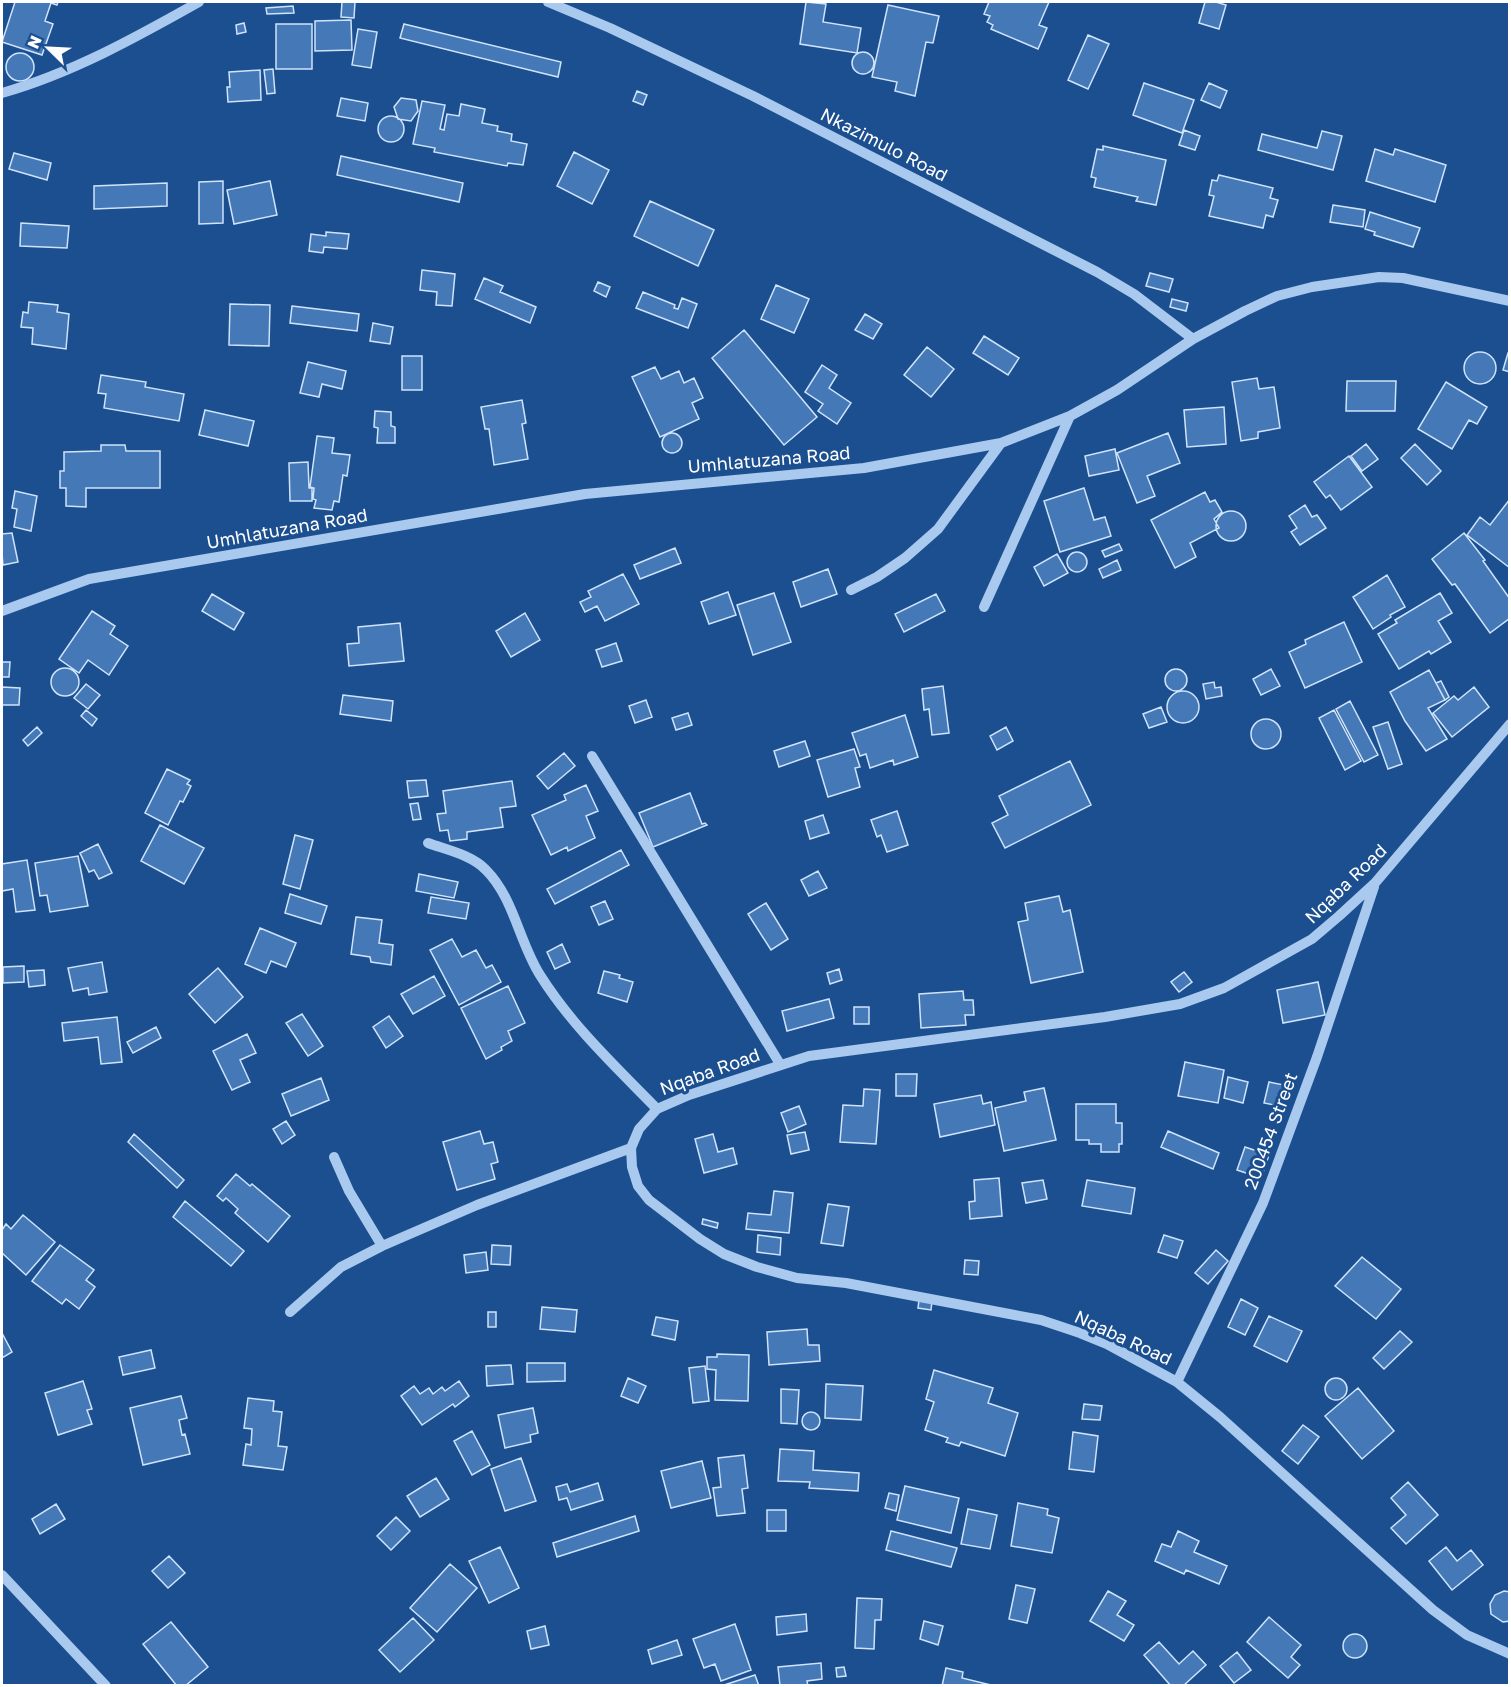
<svg xmlns="http://www.w3.org/2000/svg" width="1511" height="1687" viewBox="0 0 1511 1687" font-family="'Golos Text',sans-serif">
	<style>
		.building { fill: #4478b7; stroke: #cfe3fa; stroke-width: 1.5 }
		.lines { fill: none; stroke-linecap: round; stroke-linejoin: round }
		.minor { stroke: #a9c9ee; stroke-width: 10 }
		.labels { text-anchor: middle; stroke-width: 6; stroke-linejoin: round; paint-order: stroke }
		.street-label { font-size: 18px; fill: #fff; stroke: #1b4f8f }
	</style>
	<rect width="100%" height="100%" fill="#1b4f8f"/>
	<path class="building" d="M15,2h43l-1,3 -6,-2 -6,18 8,3 -11,31 -40,-13z
		M342,2h13l-1,16 -13,-1z
		M806,2l20,2 -3,18 38,6 -4,25 -57,-9z
		M989,2h60l-10,23 8,3 -9,21 -47,-20 2,-4 -6,-3 3,-6 -6,-2z
		M1205,2h11l10,3 -7,24 -20,-6z
		M888,5l51,11 -6,27 -7,-1 -11,54 -20,-5 2,-9 -25,-5z
		M293,6l1,7 -27,1 -1,-6z
		M351,20l1,30 -37,1v-30z
		M244,23l2,9 -9,2 -1,-9z
		M276,24h36v45h-36z
		M404,24l157,38 -3,15 -158,-39z
		M358,29l19,3 -6,36 -19,-3z
		M1088,35l21,9 -21,45 -20,-9z
		M852 63a11 11 0 1 1 22 0a11 11 0 1 1-22 0Z
		M6 67a14 14 0 1 1 28 0a14 14 0 1 1-28 0Z
		M273,69l2,24 -8,1 -3,-24z
		M260,70l1,30 -33,2 -1,-15h3l-1,-15z
		M1144,83l50,17 -12,33 -49,-18z
		M1209,83l18,8 -7,17 -19,-8z
		M637,91l10,4 -4,10 -10,-4z
		M341,98l27,5 -3,18 -28,-5z
		M401,98l15,2 2,11 -7,10 -13,-2 -4,-12z
		M422,101l23,4 -5,24 4,1 3,-16 12,2 2,-12 24,5 -3,14 16,3 -1,5 15,3 -1,7 16,3 -4,21 -15,-2 -1,3 -73,-14 1,-4 -22,-4z
		M378 129a13 13 0 1 1 26 0a13 13 0 1 1-26 0Z
		M1184,130l16,6 -5,14 -16,-5z
		M1322,131l20,5 -9,34 -75,-20 4,-16 55,14z
		M1103,146l63,14 -10,45 -20,-4 2,-4 -44,-10 2,-9 -5,-1 6,-28 6,1z
		M1375,149l18,6 2,-6 51,16 -11,37 -69,-21z
		M574,152l35,18 -17,34 -35,-18z
		M14,153l37,10 -4,17 -38,-11z
		M341,156l122,27 -4,19 -122,-27z
		M1219,175l54,13 -3,10 8,2 -5,17 -7,-2 -3,13 -54,-12 5,-20 -5,-1 3,-15 5,1z
		M223,181v42l-24,1v-42z
		M270,181l7,34 -43,9 -7,-34z
		M167,183v23l-73,3v-23z
		M650,201l64,29 -16,36 -64,-30z
		M1333,205l32,5 -2,17 -33,-5z
		M1370,212l50,16 -7,19 -39,-12 1,-3 -10,-3z
		M21,223l48,3 -2,22 -47,-2z
		M326,232l23,2 -2,15 -23,-2 -1,6 -14,-2 2,-17 15,2z
		M422,270l33,4 -3,32 -16,-1 1,-13 -17,-2z
		M1150,273l23,6 -4,13 -23,-6z
		M484,278l19,8 -3,6 36,15 -6,16 -55,-24z
		M598,282l12,5 -4,10 -12,-6z
		M776,285l33,14 -15,34 -33,-14z
		M643,292l32,13 -1,3 4,1 4,-11 15,6 -9,24 -52,-20z
		M1172,299l16,4 -2,8 -16,-4z
		M29,302l29,3 -1,7 12,2 -3,35 -34,-5 1,-16 -12,-1 2,-15 5,1z
		M230,304l40,1 -1,41 -40,-1z
		M292,306l67,8 -2,17 -67,-8z
		M865,314l17,10 -9,15 -18,-9z
		M373,323l20,4 -3,17 -20,-3z
		M744,330l73,87 -33,28 -72,-87z
		M984,336l35,22 -11,17 -35,-22z
		M927,347l27,22 -23,28 -27,-22z
		M1464 368a16 16 0 1 1 32 0a16 16 0 1 1-32 0Z
		M1508,353h2v19l-7,-2z
		M402,356h20v34h-20z
		M308,362l38,9 -4,18 -20,-5 -3,13 -19,-4z
		M822,365l15,10 -8,13 22,15 -14,21 -19,-13 5,-7 -18,-12z
		M655,367l6,12 18,-8 5,12 10,-5 9,20 -11,5 7,16 -39,18 -28,-60z
		M101,375l45,7 -1,5 39,7 -5,27 -75,-13 2,-14 -8,-1z
		M1257,378l2,11 15,-2 6,41 -22,4v6l-17,3 -9,-59z
		M1347,381h49l-1,30h-49z
		M1446,382l41,25 -10,17 -8,-4 -17,29 -34,-20z
		M522,400l4,23 -4,1 6,35 -34,6 -5,-36h-4l-4,-22z
		M1224,407l2,37 -39,3 -3,-37z
		M205,410l49,11 -6,25 -49,-11z
		M375,411l16,1v14l4,1v16h-18l1,-15 -4,-1z
		M1168,433l12,30 -33,13 8,20 -18,7 -20,-50z
		M662 443a10 10 0 1 1 20 0a10 10 0 1 1-20 0Z
		M317,436l17,2 -2,15 18,2 -3,21 -4,-1 -4,27 -5,-1 -2,9 -18,-2 2,-8 -3,-1 1,-11 -4,-1z
		M1366,444l12,15 -16,12 -11,-15z
		M1415,444l26,27 -14,14 -26,-27z
		M101,445h24l1,6h34v37h-74v19l-20,-1v-18h-6v-17h4v-19l37,-1z
		M1115,449l4,21 -30,6 -4,-20z
		M1349,456l23,31 -31,23 -11,-15 -4,3 -12,-16z
		M308,462l1,26h3v13h-22l-1,-38z
		M1084,488l10,32 11,-3 6,19 -51,16 -16,-51z
		M15,491l22,5 -6,35 -17,-4 3,-18 -5,-1z
		M1205,492l5,10 5,-2 7,12 -8,7 5,9 -29,15 6,14 -21,11 -24,-48z
		M1510,499v69l-43,-33 13,-18 10,8z
		M1305,505l7,12 5,-2 9,13 -26,17 -9,-13 6,-4 -8,-12z
		M1216 526a15 15 0 1 1 30 0a15 15 0 1 1-30 0Z
		M2,514v20l10,-1 6,29 -15,3 -1,-11z
		M1464,533l21,27 -2,1 27,38v19l-20,15 -35,-49 -3,1 -20,-26z
		M1119,544l3,6 -17,7 -3,-6z
		M675,548l6,15 -41,16 -6,-14z
		M1067 562a10 10 0 1 1 20 0a10 10 0 1 1-20 0Z
		M1057,554l11,19 -24,13 -10,-19z
		M1117,560l4,10 -18,8 -4,-9z
		M828,569l9,25 -36,13 -8,-25z
		M623,574l16,30 -34,17 -8,-15 -12,6 -5,-10 11,-5 -3,-6z
		M1387,575l18,32 -15,8 1,2 -18,12 -20,-32z
		M728,592l8,23 -27,9 -8,-22z
		M774,593l17,49 -38,13 -16,-50z
		M1440,593l12,20 -14,8 13,21 -20,12 -2,-3 -30,18 -21,-35 19,-11 -2,-3z
		M212,594l32,19 -10,17 -32,-19z
		M936,594l9,17 -41,21 -9,-18z
		M92,611l23,15 -5,8 18,12 -19,29 -21,-15 -9,13 -20,-14z
		M525,613l15,27 -29,17 -15,-26z
		M1344,622l18,40 -57,26 -16,-36 17,-8 -1,-4z
		M400,623l4,38 -55,5 -2,-22 12,-1 -1,-16z
		M616,643l6,18 -20,6 -6,-17z
		M2,662h8l-1,15h-7z
		M51 682a14 14 0 1 1 28 0a14 14 0 1 1-28 0Z
		M1271,669l9,17 -19,9 -8,-16z
		M1165 680a11 11 0 1 1 22 0a11 11 0 1 1-22 0Z
		M1429,670l16,30 -17,8 19,31 -21,12 -21,-30 -15,-29z
		M1441,681l8,16 -4,3 -9,-17z
		M1214,682l1,6 6,-1 1,9 -16,3 -3,-15z
		M86,684l14,11 -12,14 -14,-11z
		M943,686l6,47 -17,2 -3,-26 -5,1 -2,-21z
		M2,687l18,1 -1,17h-17z
		M1474,687l15,20 -37,30 -19,-24 21,-17 4,4z
		M1167 707a16 16 0 1 1 32 0a16 16 0 1 1-32 0Z
		M343,695l50,6 -2,20 -51,-7z
		M646,700l6,17 -17,6 -6,-17z
		M1350,701l28,54 -14,7 -28,-53z
		M1161,707l6,15 -18,6 -6,-14z
		M86,710l11,9 -5,7 -11,-10z
		M1334,710l27,51 -16,9 -26,-52z
		M688,713l4,12 -16,5 -4,-12z
		M905,715l13,42 -24,8 -1,-5 -23,8 -4,-14 -6,2 -8,-23z
		M1251 734a15 15 0 1 1 30 0a15 15 0 1 1-30 0Z
		M1388,722l14,42 -14,5 -15,-42z
		M37,727l5,6 -14,13 -5,-6z
		M1006,727l7,14 -16,9 -7,-14z
		M805,741l5,15 -31,11 -5,-16z
		M854,749l6,18 -5,1 5,19 -32,10 -11,-37z
		M564,753l11,13 -27,23 -11,-13z
		M1070,761l21,44 -86,43 -13,-25 16,-8 -9,-19z
		M167,769l23,11 -3,4 4,2 -8,16 -3,-1 -12,24 -23,-12z
		M426,780l2,16 -19,2 -2,-17z
		M512,781l4,25 -16,2 3,19 -36,5v7l-17,2 -2,-11 -8,1 -3,-17 9,-1 -3,-22z
		M586,785l12,26 -12,5 9,22 -27,13 -1,-4 -16,8 -19,-40 34,-15 -2,-5z
		M690,793l12,31 3,-1 2,2 -54,22 -14,-34z
		M418,803l3,16 -8,1 -3,-16z
		M897,811l11,34 -21,7 -6,-17 -4,2 -6,-17z
		M823,815l6,18 -19,6 -5,-18z
		M160,825l44,23 -20,36 -43,-23z
		M295,835l18,5 -13,49 -17,-5z
		M98,844l14,29 -13,6 -5,-9 -5,2 -9,-19z
		M621,850l8,15 -74,39 -8,-15z
		M78,856l10,50 -38,6 -3,-17 -7,1 -5,-33z
		M27,860l8,50 -19,2 -3,-23 -11,2v-27z
		M818,871l9,17 -18,8 -8,-16z
		M419,874l39,8 -4,16 -38,-7z
		M290,894l37,12 -6,18 -36,-11z
		M1059,896l4,16 7,-2 13,62 -52,11 -13,-61 10,-2 -3,-17z
		M431,897l38,6 -3,16 -38,-6z
		M605,901l8,18 -14,6 -8,-18z
		M766,903l22,36 -17,11 -23,-36z
		M356,917l26,3 -3,23 14,2 -2,20 -20,-3 -1,-5 -19,-3z
		M260,928l36,15 -10,24 -15,-6 -5,12 -21,-9z
		M452,939l10,18 14,-7 10,18 6,-3 9,17 -42,23 -29,-55z
		M562,944l8,18 -15,7 -8,-17z
		M102,962l5,30 -18,3 -1,-7 -15,3 -5,-23z
		M24,966v16l-21,1v-16z
		M218,968l25,29 -28,26 -26,-29z
		M839,969l3,11 -12,4 -3,-11z
		M44,970l1,15 -16,2 -2,-16z
		M604,971l16,4 -1,3 14,4 -6,20 -29,-9z
		M1184,972l8,10 -13,10 -8,-10z
		M434,976l11,20 -32,18 -12,-20z
		M1318,982l7,33 -42,8 -6,-33z
		M508,986l17,37 -17,8 4,10 -11,6 1,3 -16,9 -25,-51z
		M963,991l1,9h9l1,15h-9l1,10 -45,3 -2,-34z
		M829,999l5,19 -47,13 -5,-20z
		M854,1007h15v17h-15z
		M302,1014l21,32 -15,10 -22,-33z
		M389,1016l14,20 -17,12 -13,-21z
		M117,1017l5,45 -21,2 -3,-27 -34,4 -2,-18z
		M156,1027l5,11 -28,15 -6,-11z
		M247,1034l9,19 -16,7 10,22 -18,8 -19,-39z
		M1185,1062l39,8 -6,33 -40,-7z
		M896,1074h21l-1,22h-20z
		M1228,1077l20,5 -5,21 -19,-5z
		M321,1078l8,22 -38,16 -9,-22z
		M1269,1082l20,4 -4,21 -21,-4z
		M1044,1088l12,52 -52,11 -9,-43 31,-7 -2,-9z
		M864,1089l16,1 -4,54 -36,-2 3,-37 20,1z
		M981,1095l2,9 8,-2 4,23 -55,12 -6,-33z
		M1076,1104h40v19h6v21h-3v8h-18v-8h-12v-4h-13z
		M799,1106l7,18 -18,8 -7,-19z
		M286,1121l9,14 -13,9 -9,-15z
		M480,1131l4,13 9,-2 5,20 -7,2 4,15 -38,11 -14,-48z
		M1168,1131l51,22 -6,16 -52,-22z
		M805,1132l4,18 -18,4 -4,-19z
		M134,1134l50,46 -7,8 -49,-46z
		M713,1134l5,18 15,-4 4,16 -33,9 -9,-34z
		M1245,1147l24,8 -10,29 -12,-4 2,-6 -12,-4z
		M236,1174l14,12 2,-2 38,32 -22,26 -33,-29 3,-4 -12,-11 -3,3 -6,-5z
		M999,1178l3,38 -32,3 -1,-17 6,-1 -1,-21z
		M1043,1180l4,19 -21,4 -4,-20z
		M1087,1180l48,8 -4,26 -49,-8z
		M774,1191l19,2 -4,40 -43,-4 2,-16 23,2z
		M185,1201l59,50 -13,15 -58,-49z
		M828,1204l21,3 -6,39 -22,-3z
		M23,1215l32,27 -29,33 -24,-22v-23l4,-6 5,5z
		M703,1219l15,4 -1,5 -15,-4z
		M758,1235l23,3 -1,17 -23,-3z
		M1164,1235l19,6 -6,17 -19,-6z
		M60,1245l34,25 -8,10 9,7 -16,22 -13,-10 -4,5 -30,-23z
		M492,1245l19,1 -1,19 -19,-1z
		M1216,1250l12,11 -20,23 -13,-11z
		M486,1252l2,18 -22,3 -2,-18z
		M1362,1257l39,32 -25,30 -41,-33z
		M965,1260l14,1 -1,14 -14,-1z
		M1241,1299l17,9 -13,27 -17,-8z
		M919,1300l13,1 -1,9 -13,-2z
		M542,1307l35,3 -2,22 -35,-3z
		M488,1312h8v15h-8z
		M1269,1316l33,15 -15,31 -33,-16z
		M656,1317l22,4 -3,19 -23,-5z
		M807,1329l1,16h11l1,16 -51,4 -2,-33z
		M1400,1331l12,11 -28,27 -11,-11z
		M2,1333l10,19 -10,6z
		M151,1350l4,18 -32,7 -4,-18z
		M717,1354l32,1 -1,46 -33,-1 1,-30 -9,-1v-12h10z
		M527,1363h38v18l-38,1z
		M511,1365l2,19 -26,2 -1,-20z
		M705,1366l4,35 -16,2 -4,-35z
		M934,1370l59,18 -5,15 30,10 -13,43 -44,-14 -2,4 -13,-4 2,-4 -23,-8 9,-28 -8,-3z
		M1325 1389a11 11 0 1 1 22 0a11 11 0 1 1-22 0Z
		M628,1378l18,8 -8,17 -17,-7z
		M83,1381l9,28 -5,1 5,14 -34,11 -13,-42z
		M459,1381l10,15 -14,11 -2,-3 -31,21 -21,-29 13,-10 6,8 9,-6 4,6 9,-7 3,4z
		M826,1384l37,2 -2,34 -36,-2z
		M1358,1388l36,43 -32,28 -37,-43z
		M781,1389l18,1 -2,34 -16,-1z
		M181,1396l6,22 -8,2 3,15 3,-1 5,20 -47,11 -13,-57z
		M248,1398l26,3 -1,10 9,1 -4,34 9,1 -4,23 -40,-5 3,-21 5,1 1,-16 -8,-1z
		M1084,1404l18,2 -2,14 -18,-1z
		M533,1408l5,25 -8,2 1,7 -26,6 -7,-33z
		M802 1421a9 9 0 1 1 18 0a9 9 0 1 1-18 0Z
		M1303,1425l16,12 -21,27 -16,-13z
		M472,1431l18,34 -18,10 -18,-34z
		M1073,1432l25,4 -4,36 -25,-3z
		M780,1449l34,2 -1,19 46,3 -1,18 -49,-3 1,-6 -32,-1z
		M744,1455l4,33 -6,1 3,24 -28,3 -4,-28 8,-1 -3,-29z
		M521,1458l15,43 -31,10 -14,-42z
		M702,1461l9,37 -40,10 -10,-37z
		M436,1478l13,21 -29,18 -13,-21z
		M1408,1482l30,33 -32,29 -15,-16 15,-13 -15,-17z
		M598,1483l5,17 -32,10 -4,-12 -8,2 -3,-13 11,-3 3,8z
		M905,1486l54,12 -8,35 -54,-13z
		M889,1493l10,2 -3,16 -11,-3z
		M1018,1503l30,6 -1,6 12,3 -7,35 -41,-7z
		M56,1504l9,15 -25,15 -8,-15z
		M968,1509l29,6 -7,34 -29,-5z
		M767,1510h19v21h-19z
		M635,1516l4,15 -82,26 -4,-14z
		M396,1517l14,14 -19,19 -14,-14z
		M891,1531l66,17 -6,19 -65,-17z
		M1178,1531l21,10 -5,11 33,14 -8,18 -33,-14 -2,4 -29,-13 7,-17 9,3z
		M500,1547l19,41 -30,15 -20,-42z
		M1446,1547l11,14 14,-11 12,15 -31,25 -23,-29z
		M169,1556l16,17 -17,15 -16,-17z
		M450,1564l27,24 -40,44 -27,-24z
		M1016,1585l19,4 -8,34 -18,-4z
		M1108,1591l18,10 -9,14 17,10 -10,16 -34,-20z
		M1504,1591l6,1v29l-7,1 -12,-8 -1,-10 5,-9z
		M857,1598l25,1 -1,21h-6l-1,29 -19,-1z
		M806,1614l1,17 -30,4 -1,-18z
		M1269,1617l32,28 -10,12 9,8 -12,13 -41,-36z
		M413,1618l21,22 -34,32 -21,-22z
		M924,1621l19,5 -5,19 -18,-6z
		M171,1622l37,45 -23,19h-8l-34,-42z
		M735,1624l16,46 -30,11 -6,-17 -11,4 -11,-29z
		M545,1626l4,19 -18,4 -4,-18z
		M1343 1646a12 12 0 1 1 24 0a12 12 0 1 1-24 0Z
		M677,1640l5,15 -30,9 -4,-14z
		M1159,1642l20,22 14,-13 13,14 -23,21h-12l-27,-31z
		M1237,1652l14,18 -17,13 -14,-17z
		M821,1663l1,16 -15,2 1,5h-28l-2,-19z
		M844,1667l2,9 -9,1 -1,-9z
		M946,1668l17,4 -1,6 33,8h-53z
		M755,1675l4,11h-38z"/>
	<g class="lines">
		<path class="minor" d="M548,2l62,26 143,68 344,176 37,22 59,45
			M2,93c70,-20 133,-55 197,-91
			M851,590l26,-13 28,-19 33,-29 63,-86
			M984,607l86,-191
			M2,611l87,-32 496,-85 279,-26 137,-25 69,-27 47,-26 76,-51 52,-28 32,-15 35,-9 67,-10 24,1 107,23
			M1510,724l-135,159 -36,33 -27,23 -88,49 -44,16 -75,13 -296,39 -120,39 -32,14 -18,20 -8,19 1,19 6,19 11,14 51,39 24,15 33,13 40,11 49,5 195,37 39,13 27,11 70,38 43,35 213,193 34,25 43,19
			M592,756l188,308
			M428,843c19,7 44,12 58,27 28,28 33,72 54,105 32,51 76,92 117,134
			M334,1157l15,34 33,55
			M290,1312l51,-45 41,-21 95,-41 154,-57
			M1177,1382l86,-179 54,-146 57,-170
			M2,1575l104,111"/>
	</g>
	<g class="labels">
		<g class="street-label">
			<text transform="translate(884 145) rotate(27)" y="6">Nkazimulo Road</text>
			<text transform="translate(769 460) rotate(-5)" y="6">Umhlatuzana Road</text>
			<text transform="translate(287 529) rotate(-10)" y="6">Umhlatuzana Road</text>
			<text transform="translate(1346 884) rotate(-44)" y="6">Nqaba Road</text>
			<text transform="translate(710 1072) rotate(-20)" y="6">Nqaba Road</text>
			<text transform="translate(1271 1131) rotate(-70)" y="6">200454 Street</text>
			<text transform="translate(1123 1338) rotate(25)" y="6">Nqaba Road</text>
		</g>
	</g>
	<rect width="1511" height="1687" fill="none" stroke="#ffffff" stroke-width="6"/>
	<g transform="translate(48 48) rotate(294)" stroke="#1b4f8f" stroke-width="4.5" paint-order="stroke">
	<path d="M0-4.5L10 22L0 15L-10 22Z" fill="#ffffff"/>
	<text y="-9" font-size="16" font-weight="bold" text-anchor="middle" fill="#ffffff">N</text>
	</g>
</svg>
